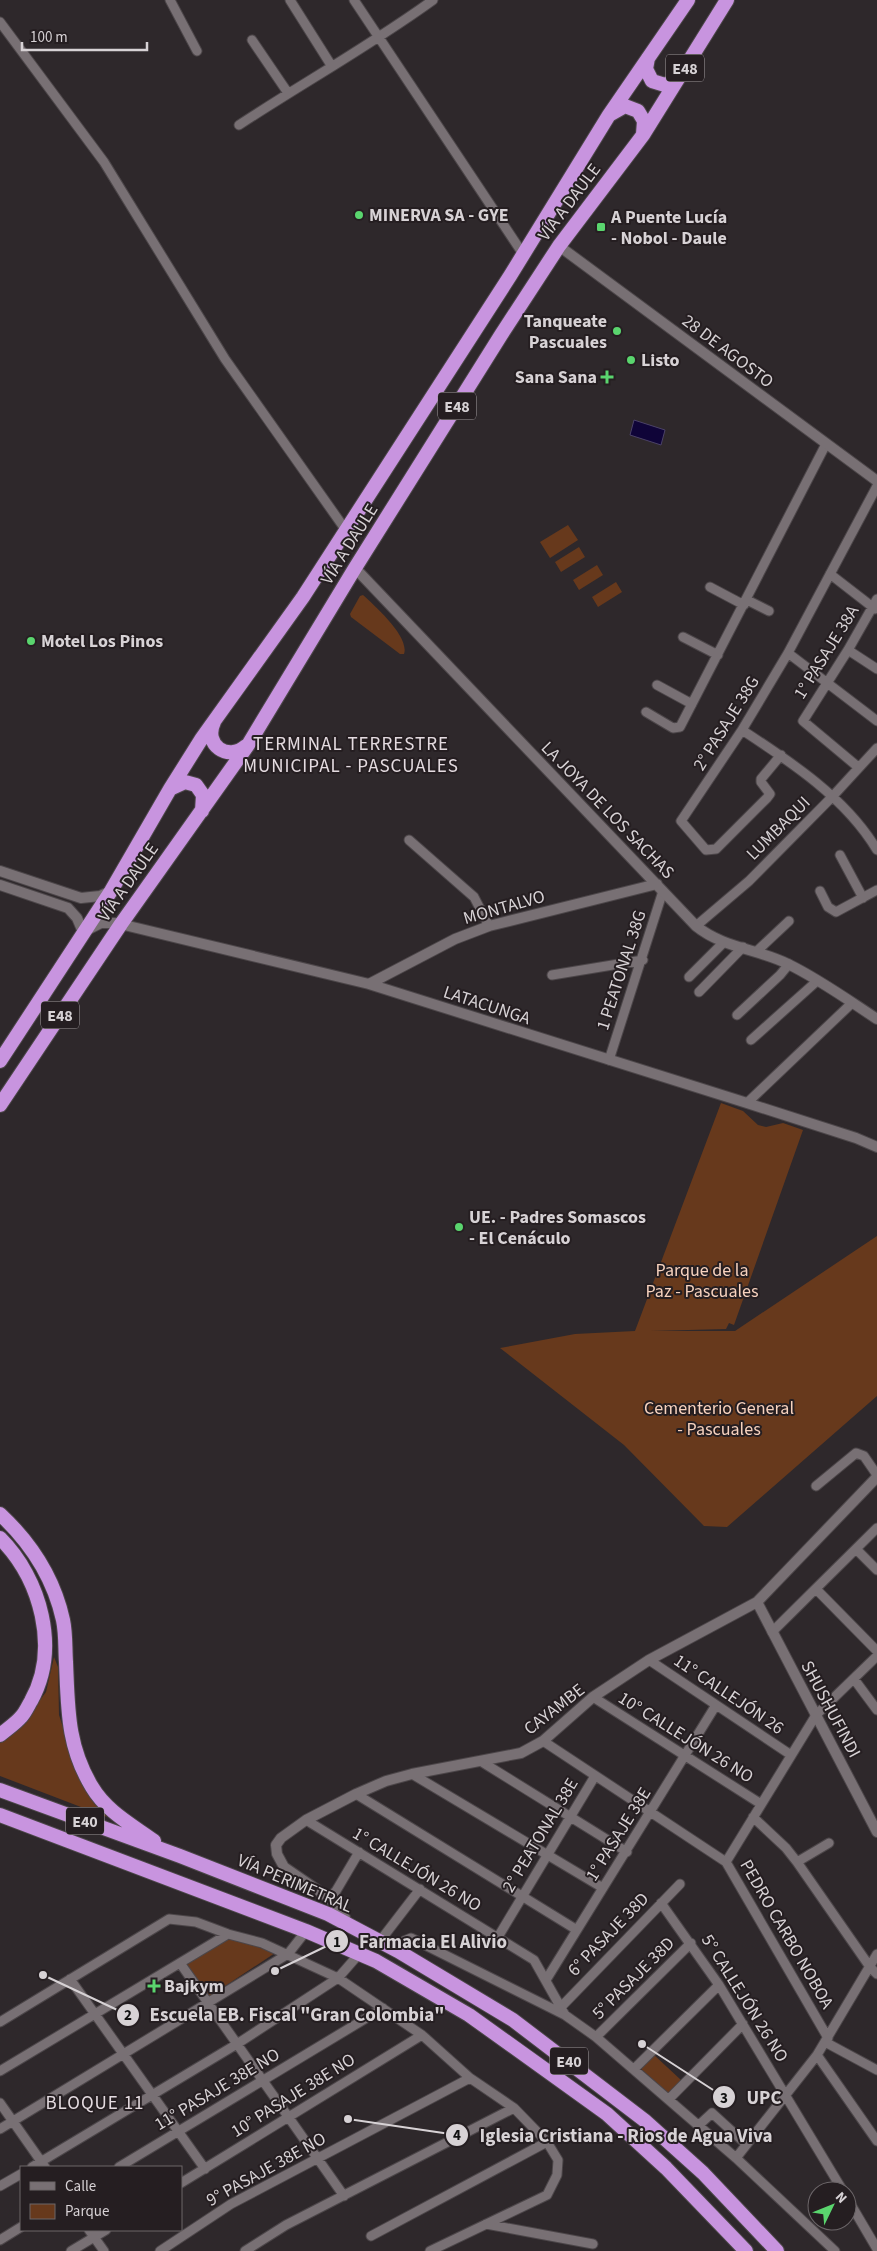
<svg xmlns="http://www.w3.org/2000/svg" width="877" height="2251" viewBox="0 0 877 2251" font-family="'Source Sans 3',sans-serif">
	<style>
		.green { fill: #67391c }
		.water { fill: #0f0438; stroke: #4b4267 }
		.lines { fill: none; stroke-linecap: round; stroke-linejoin: round }
		.minor-casing { stroke: #4c4649; stroke-width: 11 }
		.tertiary-casing { stroke: #4c4649; stroke-width: 12 }
		.trunk-casing { stroke: #4c4649; stroke-width: 16 }
		.minor { stroke: #787074; stroke-width: 9 }
		.tertiary { stroke: #787074; stroke-width: 10 }
		.trunk { stroke: #c894df; stroke-width: 14 }
		.poi-dot { fill: #5ad56e; stroke: #251e21; stroke-width: 2 }
		.labels { text-anchor: middle; stroke-width: 4; stroke-linejoin: round; paint-order: stroke }
		.shield { fill: #251e21; stroke: #a29c9f; stroke-width: 1 }
		.shield-label { font-size: 16px; font-weight: bold; fill: #d7d2d5 }
		.street-label { font-size: 18px; fill: #d7d2d5; stroke: #251e21 }
		.poi-label { font-size: 18px; font-weight: bold; fill: #d7d2d5; stroke: #251e21; text-anchor: start }
		.park-label { font-size: 18px; fill: #f7d2be; stroke: #251e21 }
		.neighbourhood-label { font-size: 19px; letter-spacing: 1px; fill: #e4dbe0; stroke: #251e21 }
		.leader { fill: none; stroke: #d7d2d5; stroke-width: 2 }
		.callout-dot { fill: #d7d2d5; stroke: #251e21; stroke-width: 2 }
		.mark-label { font-size: 15px; text-anchor: middle; font-weight: bold; fill: #111 }
		.callout-label { font-size: 19px; text-anchor: middle; font-weight: bold; fill: #d7d2d5; stroke: #251e21; stroke-width: 4; stroke-linejoin: round; paint-order: stroke }
	</style>
	<rect width="100%" height="100%" fill="#2e282b"/>
	<path class="green" d="M568,525l10,15 -28,18 -10,-16z
		M579,547l6,10 -24,15 -6,-10z
		M597,565l6,10 -24,15 -6,-10z
		M616,582l6,10 -24,15 -6,-10z
		M363,595c12,11 47,42 41,59h-4l-49,-37 -1,-3 10,-18z
		M721,1103l22,8 15,14 8,2 17,-4 20,7 -69,195 -5,-2 -3,6 -75,2h84l142,-95v160l-150,131 -23,-1 -80,-81 -124,-97 75,-14 60,-3z
		M54,1657l4,10 1,48 20,61 28,41 -107,-41v-35l22,-17 24,-32z
		M228,1937l47,16 -68,45 -23,-33z
		M653,2054l28,26 -13,13 -29,-26z"/>
	<path class="water" d="M634,420l31,10 -4,15 -31,-10z"/>
	<g class="lines">
		<defs>
			<path id="minor" d="M170,0l27,51
				M290,0l41,65
				M354,0l169,254
				M0,22l104,140 121,197 120,170
				M252,40l36,53
				M239,125c64,-42 132,-80 194,-125
				M830,574l45,35
				M710,587l34,18
				M747,600l22,11
				M683,637l35,18
				M848,650l29,19
				M788,653l89,68
				M657,685l35,19
				M646,712l27,16 7,-1 146,-283
				M742,730c49,32 104,68 135,120
				M781,755l-20,24v3l9,12 -3,4 -51,51 -10,1 -25,-29 61,-91 46,-77 89,-167
				M858,767l-55,-46 45,-71 29,-51
				M409,840l65,57 15,29
				M840,855l23,43
				M820,891l8,16 8,5 41,-22
				M696,926l53,-45 83,-84 45,-49
				M757,951l32,-30
				M552,975l91,-15
				M689,977l34,-34
				M699,992l44,-45
				M737,1015l43,-40 9,-11
				M751,1040l66,-59
				M609,1060l54,-169
				M747,1103l105,-100
				M816,1486l40,-33 8,3 13,19
				M856,1549l21,21
				M816,1589l61,62
				M772,1632l105,-104
				M649,1660l142,95
				M854,1679l23,31
				M593,1697l168,107
				M543,1741l183,121 102,176
				M482,1762l145,90
				M412,1774l191,114
				M356,1794l221,136
				M753,1817l33,31 11,14 73,105 7,7
				M306,1820l228,140 31,55
				M726,1862l90,-147 61,-59
				M797,1862l32,-19
				M329,1898l7,-7 23,-39
				M661,1903l58,82 124,206
				M498,1937l97,-161
				M380,1941l40,-52
				M398,1951l6,-10 7,-3 154,77 31,22 140,121 99,93
				M180,1963l164,233
				M70,1979l135,190
				M546,1980l170,-275
				M561,2007l119,-123
				M0,2022l169,-103 27,3 32,12 34,9 76,35 84,57 48,43 44,30 33,34 11,18 -1,15 -10,20 -117,56
				M596,2037l95,-94
				M825,2042l52,28
				M817,2055l60,86
				M634,2069l85,-84
				M0,2071l228,-137
				M669,2099l74,-75
				M0,2103l45,64
				M699,2125l13,-12 34,31
				M0,2129l288,-175 18,-23
				M736,2158l81,-103 60,-101
				M32,2167l205,-123 101,-66 21,-24
				M119,2167l264,-159
				M181,2183l241,-148
				M0,2186l21,-12
				M847,2198l30,51
				M486,2224l107,20
				M89,2230l15,21
				M371,2236l176,-94
				M0,2240l21,-13
				M71,2251l35,-21
				M160,2251l71,-47 239,-126
				M245,2251l41,-26 228,-117"/>
			<path id="tertiary" d="M559,246l318,235
				M355,568l341,358c27,22 62,23 92,38 31,15 60,36 89,55
				M0,871l81,27 19,-2 11,-5
				M0,885l68,23 9,10 6,14 18,-9h15l253,61 378,119 109,35 21,9
				M369,984l86,-45 34,-13 168,-42
				M757,1602l120,230
				M347,1924l-4,-12 -14,-14 -45,-31 -7,-13 -1,-9 5,-7 25,-18 50,-26 30,-13 26,-7 109,-21 22,-12 50,-44 56,-37 108,-58 120,-125"/>
			<path id="trunk" d="M648,58l-2,11 6,12 13,4 12,-5
				M611,114l14,-8 13,5 6,10 -1,13
				M214,722c-11,23 14,40 32,24
				M170,789l15,-7 11,3 7,10 -1,16
				M0,1061l111,-170 59,-102 32,-51 101,-141 207,-321 99,-161 79,-115
				M0,1105l121,-181 127,-179 107,-177 146,-233 58,-89 84,-111 84,-135
				M0,1514c31,29 54,65 63,106 3,14 2,29 3,42 2,46 1,84 26,125 14,24 40,38 62,54
				M0,1538c41,41 60,111 31,163 -3,5 -6,12 -10,16 -6,7 -14,12 -21,18
				M0,1790l180,66 148,58 70,37 115,69 131,100 59,53 74,78
				M0,1815l306,116 70,30 93,54 138,99 59,54 80,83"/>
		</defs>
		<use href="#minor" class="minor-casing"/>
		<use href="#tertiary" class="tertiary-casing"/>
		<use href="#trunk" class="trunk-casing"/>
		<use href="#minor" class="minor"/>
		<use href="#tertiary" class="tertiary"/>
		<use href="#trunk" class="trunk"/>
	</g>
	<g class="poi-dot">
		<circle cx="359" cy="215" r="5"/>
		<rect x="596" y="222" width="10" height="10" rx="2.5"/>
		<circle cx="617" cy="331" r="5"/>
		<circle cx="631" cy="360" r="5"/>
		<path d="M604.5 369.5h5v5h5v5h-5v5h-5v-5h-5v-5h5z"/>
		<circle cx="31" cy="641" r="5"/>
		<circle cx="459" cy="1227" r="5"/>
		<path d="M151.5 1978.5h5v5h5v5h-5v5h-5v-5h-5v-5h5z"/>
	</g>
	<g class="labels">
		<g class="shield">
			<rect x="666" y="54.5" width="38" height="27" rx="4"/>
			<rect x="438" y="392.5" width="38" height="27" rx="4"/>
			<rect x="41" y="1001.5" width="38" height="27" rx="4"/>
			<rect x="66" y="1807.5" width="38" height="27" rx="4"/>
			<rect x="550" y="2047.5" width="38" height="27" rx="4"/>
		</g>
		<g class="shield-label">
			<text x="685" y="74">E48</text>
			<text x="457" y="412">E48</text>
			<text x="60" y="1021">E48</text>
			<text x="85" y="1827">E40</text>
			<text x="569" y="2067">E40</text>
		</g>
		<g class="street-label">
			<text transform="translate(569 202) rotate(-53)" y="6">VÍA A DAULE</text>
			<text transform="translate(728 351) rotate(37)" y="6">28 DE AGOSTO</text>
			<text transform="translate(349 544) rotate(-58)" y="6">VÍA A DAULE</text>
			<text transform="translate(826 652) rotate(-58)" y="6">1° PASAJE 38A</text>
			<text transform="translate(726 723) rotate(-58)" y="6">2° PASAJE 38G</text>
			<text transform="translate(608 810) rotate(46)" y="6">LA JOYA DE LOS SACHAS</text>
			<text transform="translate(778 828) rotate(-45)" y="6">LUMBAQUI</text>
			<text transform="translate(128 882) rotate(-55)" y="6">VÍA A DAULE</text>
			<text transform="translate(504 907) rotate(-16)" y="6">MONTALVO</text>
			<text transform="translate(621 970) rotate(-72)" y="6">1 PEATONAL 38G</text>
			<text transform="translate(487 1005) rotate(18)" y="6">LATACUNGA</text>
			<text transform="translate(729 1694) rotate(34)" y="6">11° CALLEJÓN 26</text>
			<text transform="translate(554 1709) rotate(-38)" y="6">CAYAMBE</text>
			<text transform="translate(831 1709) rotate(62)" y="6">SHUSHUFINDI</text>
			<text transform="translate(686 1737) rotate(32)" y="6">10° CALLEJÓN 26 NO</text>
			<text transform="translate(618 1834) rotate(-58)" y="6">1° PASAJE 38E</text>
			<text transform="translate(540 1835) rotate(-59)" y="6">2° PEATONAL 38E</text>
			<text transform="translate(417 1869) rotate(31)" y="6">1° CALLEJÓN 26 NO</text>
			<text transform="translate(295 1883) rotate(23)" y="6">VÍA PERIMETRAL</text>
			<text transform="translate(608 1934) rotate(-46)" y="6">6° PASAJE 38D</text>
			<text transform="translate(787 1934) rotate(60)" y="6">PEDRO CARBO NOBOA</text>
			<text transform="translate(633 1978) rotate(-45)" y="6">5° PASAJE 38D</text>
			<text transform="translate(745 1998) rotate(58)" y="6">5° CALLEJÓN 26 NO</text>
			<text transform="translate(217 2089) rotate(-31)" y="6">11° PASAJE 38E NO</text>
			<text transform="translate(293 2095) rotate(-32)" y="6">10° PASAJE 38E NO</text>
			<text transform="translate(266 2169) rotate(-29)" y="6">9° PASAJE 38E NO</text>
		</g>
		<g class="poi-label">
			<text x="369" y="221">MINERVA SA - GYE</text>
			<text x="611" y="223">A Puente Lucía<tspan x="611" dy="21">- Nobol - Daule</tspan></text>
			<text x="607" y="327" text-anchor="end">Tanqueate<tspan x="607" dy="21">Pascuales</tspan></text>
			<text x="641" y="366">Listo</text>
			<text x="597" y="383" text-anchor="end">Sana Sana</text>
			<text x="41" y="647">Motel Los Pinos</text>
			<text x="469" y="1223">UE. - Padres Somascos<tspan x="469" dy="21">- El Cenáculo</tspan></text>
			<text x="164" y="1992">Bajkym</text>
		</g>
		<g class="park-label">
			<text x="702" y="1276">Parque de la<tspan x="702" dy="21">Paz - Pascuales</tspan></text>
			<text x="719" y="1414">Cementerio General<tspan x="719" dy="21">- Pascuales</tspan></text>
		</g>
		<g class="neighbourhood-label">
			<text x="351" y="750">TERMINAL TERRESTRE<tspan x="351" dy="22">MUNICIPAL - PASCUALES</tspan></text>
			<text x="95" y="2109">BLOQUE 11</text>
		</g>
	</g>
	<path class="leader" d="M275 1971L337 1941M43 1975L128 2015M642 2044L724 2097M348 2119L457 2135"/>
	<g class="callout-dot">
		<circle cx="275" cy="1971" r="5"/>
		<circle cx="43" cy="1975" r="5"/>
		<circle cx="642" cy="2044" r="5"/>
		<circle cx="348" cy="2119" r="5"/>
		<circle cx="337" cy="1941" r="12"/>
		<circle cx="128" cy="2015" r="12"/>
		<circle cx="724" cy="2097" r="12"/>
		<circle cx="457" cy="2135" r="12"/>
	</g>
	<g class="mark-label">
		<text x="337" y="1947">1</text>
		<text x="128" y="2020">2</text>
		<text x="724" y="2103">3</text>
		<text x="457" y="2140">4</text>
	</g>
	<g class="callout-label">
		<text x="433" y="1948">Farmacia El Alivio</text>
		<text x="297" y="2021">Escuela EB. Fiscal "Gran Colombia"</text>
		<text x="764" y="2104">UPC</text>
		<text x="626" y="2142">Iglesia Cristiana - Rios de Agua Viva</text>
	</g>
	<rect x="20" y="2166" width="162" height="65" fill="#251e21" stroke="#6c6669"/>
	<rect x="30" y="2182" width="25" height="8" fill="#787074" stroke="#6c6669"/>
	<text x="65" y="2191" font-size="15" fill="#d7d2d5">Calle</text>
	<rect x="30" y="2204" width="25" height="15" fill="#67391c" stroke="#6c6669"/>
	<text x="65" y="2216" font-size="15" fill="#d7d2d5">Parque</text>
	<g transform="translate(832 2206) rotate(47)"><circle r="24" fill="#251e21" stroke="#6c6669"/>
	<path d="M0-4L9 19L0 12L-9 19Z" fill="#5ad56e"/>
	<text y="-8" font-size="14" font-weight="bold" text-anchor="middle" fill="#d7d2d5">N</text>
	</g>
	<path d="M22 42v8h125v-8" fill="none" stroke="#d7d2d5" stroke-width="2.5"/>
	<text x="30" y="42" font-size="15" fill="#d7d2d5" stroke="#251e21" stroke-width="4" paint-order="stroke">100 m</text>
</svg>
